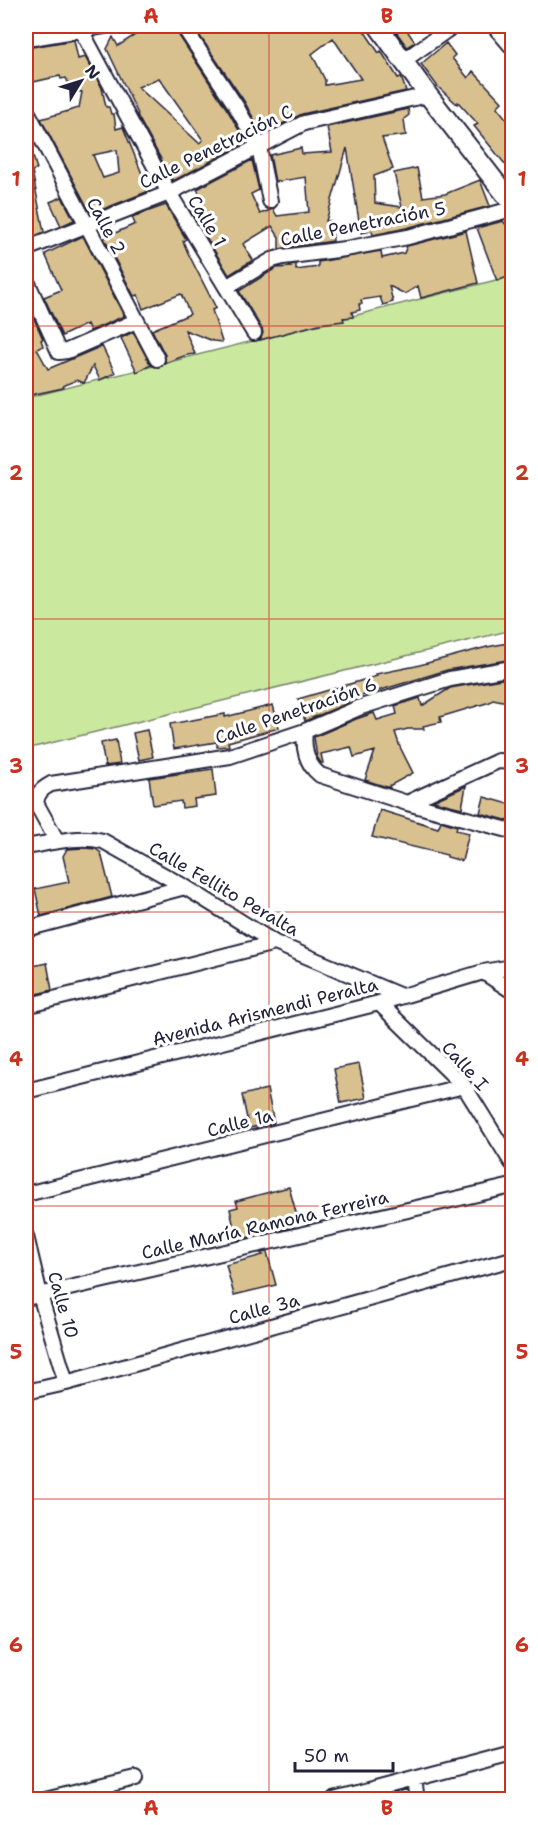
<svg xmlns="http://www.w3.org/2000/svg" width="538" height="1825" viewBox="0 0 538 1825" font-family="'Shantell Sans',sans-serif">
	<style>
		.green { fill: #cbe89f; stroke: #76856d; stroke-width: 1.5 }
		.building { fill: #d9c08f; stroke: #22223b; stroke-width: 1.5; fill-rule: evenodd }
		.lines { fill: none; stroke-linecap: round; stroke-linejoin: round }
		.street-casing { stroke: #22223b; stroke-width: 18 }
		.secondary-casing { stroke: #22223b; stroke-width: 22 }
		.street { stroke: #fff; stroke-width: 14 }
		.secondary { stroke: #fff; stroke-width: 18 }
		.grid { fill: none; stroke: #c8321e; stroke-width: 1.5; stroke-opacity: 0.55 }
		.labels { text-anchor: middle; stroke-width: 6; stroke-linejoin: round; paint-order: stroke }
		.street-label { font-size: 18px; fill: #22223b; stroke: #fff }
		.neatline { fill: none; stroke: #c8321e; stroke-width: 2 }
		.grid-label { font-size: 20px; text-anchor: middle; font-weight: bold; fill: #c8321e }
	</style>
	<rect width="100%" height="100%" fill="#fff"/>
	<filter id="ink" filterUnits="userSpaceOnUse"><feTurbulence type="fractalNoise" baseFrequency=".0167" numOctaves="2"/><feDisplacementMap in="SourceGraphic" scale="12" xChannelSelector="R" yChannelSelector="G"/><feConvolveMatrix kernelMatrix="1 2 1 2 8 2 1 2 1" color-interpolation-filters="sRGB"/></filter>
	<g filter="url(#ink)">
		<path class="green" d="M512,276v354l-486,119v-351z"/>
		<path class="building" d="M149,26h25l2,5 52,80 18,32 -73,38 -36,-66 1,-1 -31,-65 6,-12 5,9zM159,78l44,62 -4,3 -61,-56z
			M193,26h168l18,27 2,-2 17,27 3,-1 5,14 -104,23 -40,20 -18,-33zM333,38l10,15 18,26 -36,6v-5l-13,-26z
			M392,26h25l-9,6 7,10 -8,5z
			M74,40l4,19 7,-2 17,31 4,19h3l2,7h3l2,15 7,-2 26,64 -58,23 -50,-95 38,-11 3,-16 -10,-1 -6,-13 -5,1 -1,-3 -31,7 -3,-15v-20zM117,150l2,23 -16,5 -10,-23z
			M446,43l9,12 -3,3 16,20 5,-7 29,31 -5,5 16,20v47l-39,-48 4,-2 -20,-22 -1,2 -19,-17 -17,-23z
			M408,109l1,6 -5,4 2,16 -24,3 11,31 -19,7 1,27 27,4 -8,-34 23,-5 6,29 22,-3 35,-14 10,26 -84,22 -33,7 -1,-4 -11,2 -14,-85 -21,73h6l1,20 -54,8v-12l-7,-11 -29,18 10,16 -24,15 -38,-63 13,-9 -7,-14 55,-29 7,30 -8,4 9,20 13,-5 4,7 32,-4 -3,-35 -31,5 -5,-27 31,-7 1,6 30,-2 -5,-25z
			M26,140h2l9,29 -5,2 12,61 -18,8 8,-12 -8,-4z
			M62,197l12,23 -13,6 -11,-24z
			M166,205l20,34 -3,2 5,12 28,55 -4,2 10,32 -9,-1 -28,-11 10,24 -8,1 -22,8v-8l-13,-25 38,-16 -9,-20 -38,15 -5,-14 -4,1 -30,-58 31,-14 -3,-7z
			M503,221l10,12v42l-16,6 -20,-53z
			M466,231l12,52 -57,15 -3,-12 -13,8 -16,-8 4,16 -10,3 -3,-8 -19,3 1,4h-3l1,6 -8,2 1,5 -10,1 1,3 -25,3 -59,16 3,-7 -1,-4 -23,-38 37,-23 15,-1 -2,-2 7,-1v6l22,-3v-5l63,-11 1,7 22,-5 3,-7z
			M83,236l41,80 -34,15 -3,-7 -25,12 -18,-39 17,-7 -16,-36z
			M27,303l16,36 -2,1 2,6 -6,3 11,20 54,-23 13,27 -15,7 -7,-14 -9,17 -7,-3 -13,5 -1,3 -37,8v-92z
			M133,332l18,33 -14,7 -16,-34z
			M513,642v17l-66,11 -99,30v3l-43,18 -7,-22 79,-23 -1,-2 40,-8 71,-19z
			M513,677v24l-6,1 -14,-3 -3,3 -50,15 1,5 -18,4 1,3h-16l-13,3 5,15 13,26 -24,13 1,2 -25,-8 10,-29 -21,6 -3,-10 -30,7 2,9h-2l-4,-6 -3,-20 42,-18 18,-6 3,7 20,-6 -2,-8 25,-8 2,8 28,-18z
			M273,705l6,23 -51,14 1,4 -12,1v-5l-43,7 -4,-25 55,-10v3z
			M147,730l6,27 -14,3 -6,-27z
			M116,740l4,24 -15,2 -4,-23z
			M213,769l3,27 -22,3 1,7 -13,2 -1,-7 -28,4 -4,-27z
			M466,786l-4,22 -29,-7z
			M484,797l29,8v17l-33,-9z
			M380,810l58,18 3,-7 16,5 -1,4 13,3 -7,28 -15,-4v-2l-75,-18z
			M84,848l12,1 5,4 11,44 -71,19 -6,-27 34,-7 -6,-26 4,-7z
			M47,963l5,27 -26,7v-19h4l-2,-11z
			M359,1064l7,34 -25,5 -7,-34z
			M267,1089l7,34 -25,5 -7,-33z
			M289,1187l8,29 -6,2 3,9 -57,13 -4,-2 -3,-15h3l-3,-14 8,-2 -2,-6z
			M267,1252l9,33 -42,10 -8,-30 37,-10 -3,-2z"/>
		<g class="lines">
			<defs>
				<path id="street" d="M183,26l53,80 23,41 11,54
					M494,26l18,21
					M81,30l88,163 85,140
					M26,39l78,-13
					M403,61l50,-35
					M26,109l131,250
					M26,249l143,-56 135,-70 124,-28
					M26,279l33,73 8,-1 69,-30
					M226,287l46,-27 11,-3 62,-8 63,-12 104,-28
					M305,731c-2,17 1,33 15,44l87,28 105,28
					M407,803l91,-42 14,1
					M57,841l-21,-38c1,-10 6,-14 15,-19l179,-28 75,-25 56,-24 89,-28 62,-11
					M26,847c24,-4 52,-12 77,-6l82,46 90,56 126,53
					M26,929l159,-42
					M483,972l29,19
					M379,1003l85,83 48,77
					M26,1006l249,-63
					M26,1091l353,-88 104,-31 29,-5
					M26,1194l438,-108
					M26,1236l14,59 26,88
					M26,1298l486,-112
					M26,1392l40,-9 446,-124
					M414,1779l3,21
					M45,1800l91,-22
					M334,1800l178,-47"/>
				<path id="secondary" d="M378,26l50,69 84,108"/>
			</defs>
			<use href="#street" class="street-casing"/>
			<use href="#secondary" class="secondary-casing"/>
			<use href="#street" class="street"/>
			<use href="#secondary" class="secondary"/>
		</g>
	</g>
	<path class="grid" d="M269,26v1774M26,326h486M26,619h486M26,912h486M26,1206h486M26,1499h486"/>
	<g class="labels">
		<g class="street-label">
			<text transform="translate(216 147) rotate(-26)" y="6">Calle Penetración C</text>
			<text transform="translate(207 221) rotate(59)" y="6">Calle 1</text>
			<text transform="translate(363 224) rotate(-11)" y="6">Calle Penetración 5</text>
			<text transform="translate(106 226) rotate(62)" y="6">Calle 2</text>
			<text transform="translate(296 711) rotate(-19)" y="6">Calle Penetración 6</text>
			<text transform="translate(224 889) rotate(30)" y="6">Calle Fellito Peralta</text>
			<text transform="translate(265 1012) rotate(-14)" y="6">Avenida Arismendi Peralta</text>
			<text transform="translate(465 1066) rotate(48)" y="6">Calle I</text>
			<text transform="translate(240 1123) rotate(-14)" y="6">Calle 1a</text>
			<text transform="translate(265 1225) rotate(-13)" y="6">Calle María Ramona Ferreira</text>
			<text transform="translate(63 1305) rotate(74)" y="6">Calle 10</text>
			<text transform="translate(264 1309) rotate(-15)" y="6">Calle 3a</text>
		</g>
	</g>
	<rect width="538" height="1825" fill="none" stroke="#fff" stroke-width="66"/>
	<g transform="translate(81 81) rotate(52)" stroke="#ffffff" stroke-width="4.5" paint-order="stroke">
	<path d="M0-4.5L10 22L0 15L-10 22Z" fill="#22223b"/>
	<text y="-9" font-size="16" font-weight="bold" text-anchor="middle" fill="#22223b">N</text>
	</g>
	<path d="M295 1762v9h98v-9" fill="none" stroke="#22223b" stroke-width="3"/>
	<text x="304" y="1762" font-size="18" fill="#22223b" stroke="#ffffff" stroke-width="4.5" paint-order="stroke">50 m</text>
	<rect x="33" y="33" width="472" height="1759" class="neatline"/>
	<g class="grid-label">
		<text x="151" y="23">A</text>
		<text x="387" y="23">B</text>
		<text x="16" y="186">1</text>
		<text x="522" y="186">1</text>
		<text x="16" y="480">2</text>
		<text x="522" y="480">2</text>
		<text x="16" y="773">3</text>
		<text x="522" y="773">3</text>
		<text x="16" y="1066">4</text>
		<text x="522" y="1066">4</text>
		<text x="16" y="1359">5</text>
		<text x="522" y="1359">5</text>
		<text x="16" y="1652">6</text>
		<text x="522" y="1652">6</text>
		<text x="151" y="1815">A</text>
		<text x="387" y="1815">B</text>
	</g>
</svg>
